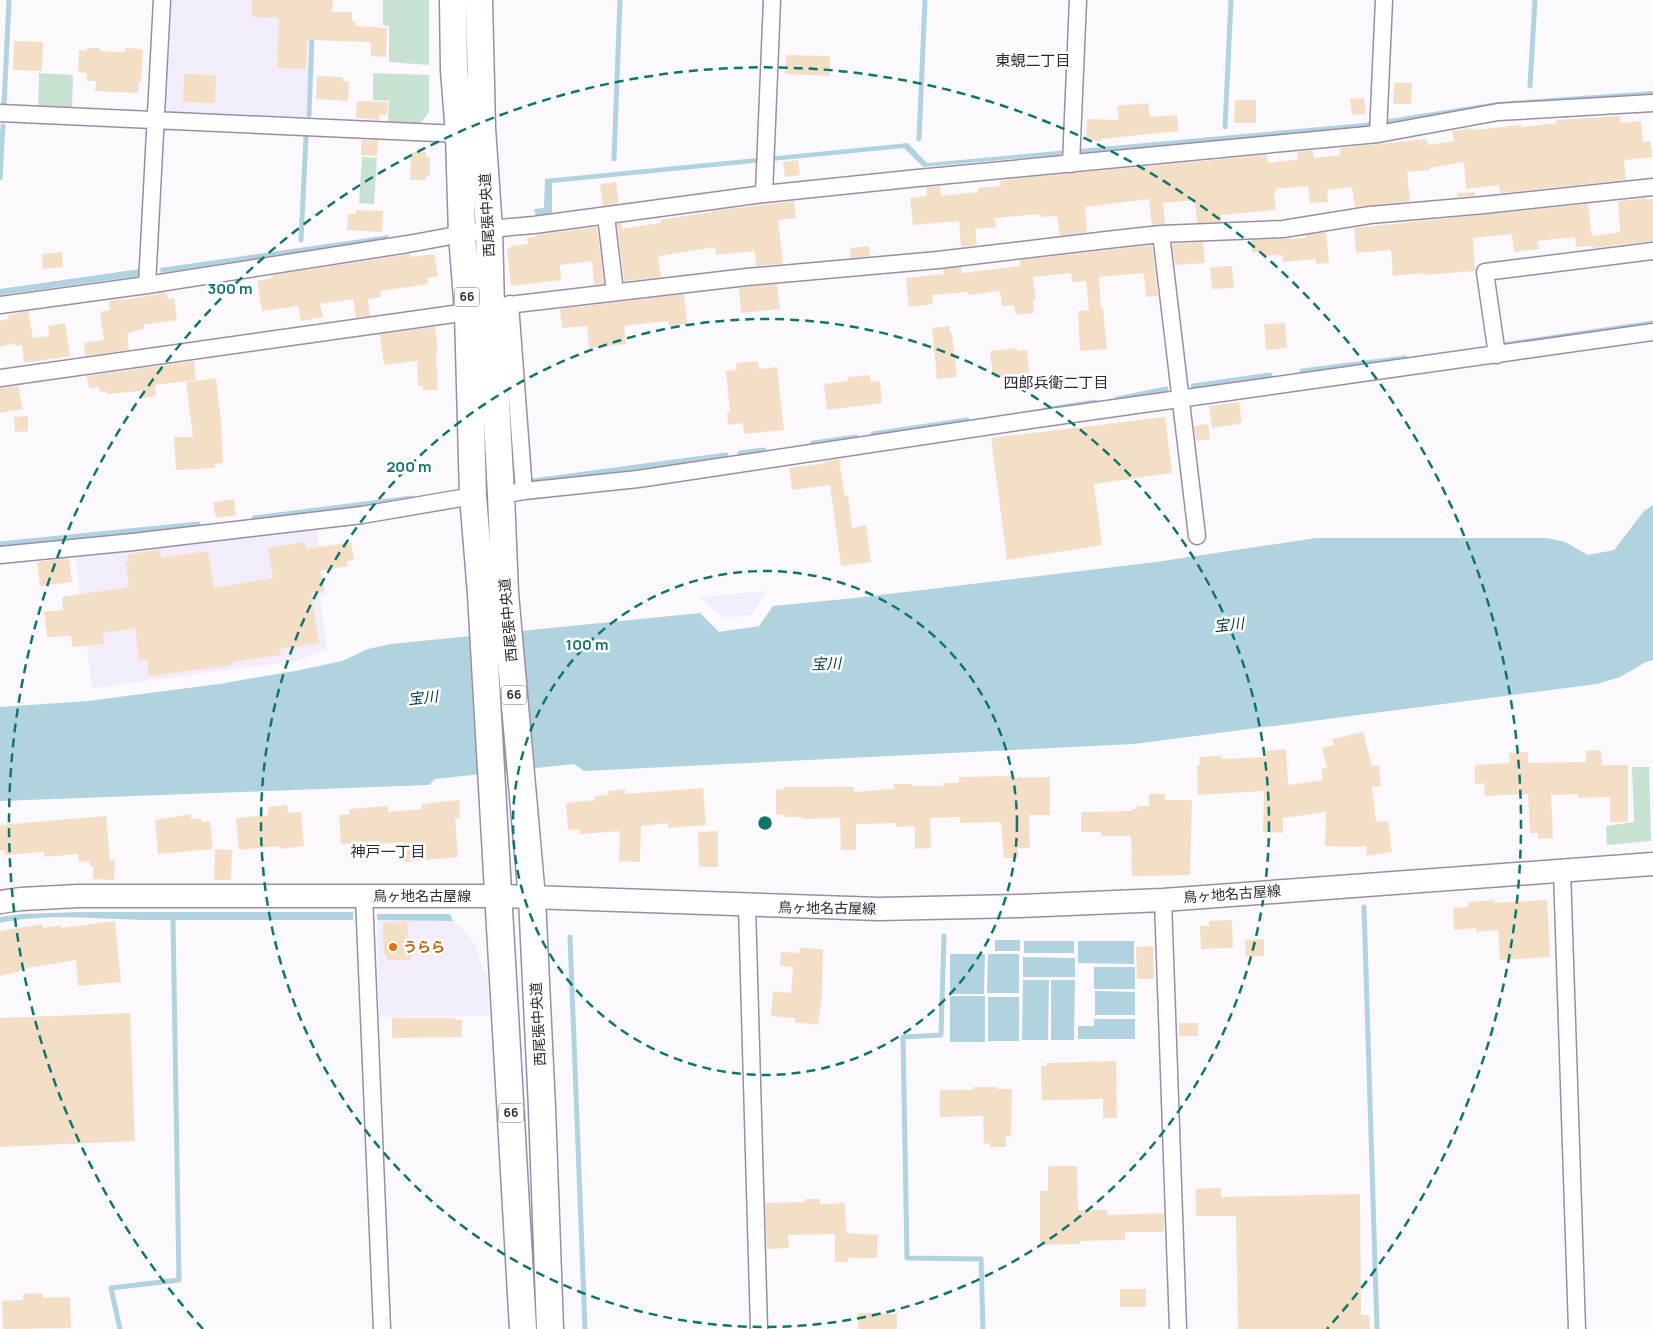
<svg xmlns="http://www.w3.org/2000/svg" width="1653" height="1329" viewBox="0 0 1653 1329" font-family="Manrope,'Noto Sans JP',sans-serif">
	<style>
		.built { fill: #f3edfb }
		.green { fill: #c7e2d0 }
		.water { fill: #b0d3df }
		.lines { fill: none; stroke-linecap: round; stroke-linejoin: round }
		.stream { stroke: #b0d3df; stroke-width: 5 }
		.building { fill: #f4dec5 }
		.street-casing { stroke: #998ea7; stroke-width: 19 }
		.secondary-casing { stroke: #998ea7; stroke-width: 25 }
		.primary-casing { stroke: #998ea7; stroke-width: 29 }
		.street { stroke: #fff; stroke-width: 16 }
		.secondary { stroke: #fff; stroke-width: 22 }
		.primary { stroke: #fff; stroke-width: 26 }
		.ring { fill: none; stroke: #0f766e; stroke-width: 2.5; stroke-dasharray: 9 6 }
		.food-dot { fill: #e8710a; stroke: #fff; stroke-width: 2 }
		.labels { text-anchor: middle; stroke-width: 5; stroke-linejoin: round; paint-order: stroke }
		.shield { fill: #fff; stroke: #6c6970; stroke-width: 1 }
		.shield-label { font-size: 12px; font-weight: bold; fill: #2d2933 }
		.street-label { font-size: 14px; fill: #2d2933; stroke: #fff }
		.food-label { font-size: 14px; font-weight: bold; fill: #c56008; stroke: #fff; text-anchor: start }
		.neighbourhood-label { font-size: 15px; fill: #2d2933; stroke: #fff }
		.water-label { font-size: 15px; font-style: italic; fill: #023846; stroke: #fff }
		.centre { fill: #0f766e; stroke: #fff; stroke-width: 2.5 }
		.ring-label { font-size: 15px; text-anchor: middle; font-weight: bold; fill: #0f766e; stroke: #fff; stroke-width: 5; stroke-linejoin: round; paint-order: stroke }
	</style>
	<rect width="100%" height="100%" fill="#fbf9fe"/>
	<path class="built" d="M170,0h140l-4,120 -141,-6z
		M317,530l9,64 -6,2 7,53 -32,12 -203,27 -17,-132z
		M766,591l-14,24 -28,3 -25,-21z
		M377,920l76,1 10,7 14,20 6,22 4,2 2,44 -110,1z"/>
	<path class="green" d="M383,0h46v65l-40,-3v-36l-6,-1z
		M39,73l34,2 -1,37 -34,-1z
		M373,73l56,2v37l-9,12 -32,-2 1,-21 -16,-1z
		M362,157l15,1 -3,46 -15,-1z
		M1632,767h17l2,74 -44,4 -1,-19 28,-4z"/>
	<path class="water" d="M1653,91v5l-288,32 -442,39 -19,-19 -352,35v30l-16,3 -2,-7 10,-1 1,-29 363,-36 19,20 437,-40 133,-21z
		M389,235l-2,4 -226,34 -1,-5z
		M140,269v7l-140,19v-6z
		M1653,505v155l-7,2 -26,15 -23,7 -463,60 -550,27 -10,-7 -139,15 -6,6 -429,16v-94l88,-6 131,-17 81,-14 42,-9 26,-12 23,-5 309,-31 19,19 40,-6 14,-20 82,-8 301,-36 160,-24h231l18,4 23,13 26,-5 30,-39z
		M81,912h272v8c-70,0 -139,0 -209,0 -48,-1 -97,-7 -144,3v-6l21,-3z
		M377,914h73l3,7 -76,-1z
		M995,940h25v11h-25z
		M1024,941h50v12h-50z
		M1078,941h56v23l-56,-1z
		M950,954h35l-1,40h-34z
		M988,954h31v39h-32z
		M1023,957l52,1v19h-52z
		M1094,967h41v22h-41z
		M1023,980h26l-1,60h-26z
		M1051,980h24l-1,60h-23z
		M1095,991l40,1v23h-40z
		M950,996h35v46h-35z
		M988,997h31v44h-31z
		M1094,1019h41v20h-57v-13h16z"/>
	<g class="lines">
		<path class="stream" d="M1530,86l5,-86
			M4,105l5,-105
			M309,115l3,-80
			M1225,127l6,-127
			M919,139l6,-139
			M614,159l6,-159
			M0,178l3,-52
			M301,240l5,-103
			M1502,345l151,-22
			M1302,371l103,-13
			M1193,386l77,-11
			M1117,399l49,-10
			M1045,410l50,-8
			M873,434l94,-14
			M813,443l43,-6
			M740,453l24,-3
			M533,481l193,-26
			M254,518l158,-20
			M0,544l198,-20
			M1364,907l13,422
			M944,936l-3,99 -38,2 4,221 74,1 2,70
			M570,937l15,392
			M120,1329l-9,-41 68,-8 -6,-361"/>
	</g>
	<path class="building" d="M252,0h81l-1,12h20v9h3v5l32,2 -1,29 -15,-1v-14l-64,-2 -1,29 -29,-1 2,-50 -27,-1z
		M14,41l29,1 -1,29 -29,-1z
		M87,48h13v3l25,1v-4l18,1 -2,33h-2l-1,11 -43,-2 1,-10h-9v-8l-9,-1 1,-22 8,1z
		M786,55l44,1v20l-45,-2z
		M184,74l32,1 -1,28 -32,-1z
		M317,76l26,1v4l6,1 -1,19 -32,-2z
		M1394,83h18l-1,21h-18z
		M1364,98l2,16 -14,1 -2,-16z
		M1235,100h21v23h-22z
		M357,101l31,1 -1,13h-8v5l-23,-2z
		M1148,103l2,14 27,-2 2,16 -78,8v2l-15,-1 1,-21 32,1 -2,-14z
		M1620,116l1,7 20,-2 2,21 7,-1 2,16 -28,3 2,20 -126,13 -1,-8 -33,4 -2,-27 -34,6v2l-23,2 3,29 -55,6 -3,-20 -25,3 1,12 -18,1 -2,-17 -33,3 1,3 -2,1 2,17 -55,5 1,7 -25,1 -2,-23 -32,3 2,21 -13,1 -3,-26 -64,8 2,25 -27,4 -3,-20 -16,1 -1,-3 -45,4 1,9 -21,2 2,16 -16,2 -2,-26 -46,4 -3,-27 17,-2 -1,-9 14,-1 1,10 37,-4v-4l23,-2 -1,-5 20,-3 247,-23 1,8 30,-4 -1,-7 16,-2 1,8 26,-3v-7l87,-9v6l27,-4 -2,-10 21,-3v2l48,-5v2l36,-4 -1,-3z
		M361,140h17l-1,16 -16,-1z
		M411,152h15v5h4v19h-4v4h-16z
		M798,160l2,15 -15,2 -2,-15z
		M616,182l3,21 -16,3 -3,-22z
		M1475,192v4l-18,1v-4z
		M1646,198v2l7,-1v42l-61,7v-2l-16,1 -1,-10 -37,4 1,8 -25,3 -2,-18 -39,4 2,33 -52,4v-2l-30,3 -2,-26 -35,3 -2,-25 234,-24 4,32 28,-4 -2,-31z
		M794,201l2,17 -18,2 5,44 -27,2 -1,-15 -39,4 -1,-8 -57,9 3,21 -37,4 -7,-57 5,-1v6l38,-6v-3l52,-8v-1z
		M356,210l27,1 -1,21 -35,-2 1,-16h8z
		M597,227l7,57 -10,1 -2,-24 -32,4 1,15 -50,6 -4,-37 4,-1 -1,-2 18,-2 -1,-6 9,-1v-2z
		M1326,232l3,31 -13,1v-5l-33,3 -1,-7 -20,1v-4h-10l-1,-12 55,-2v-3z
		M1203,242l2,21 -30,2 -3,-21z
		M1152,245l6,51 -12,1 -2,-24 -45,4 2,32h2l4,40 -27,2 -2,-40 11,-1 -3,-29 -14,1 -1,-9 -38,4 3,22h-3l1,14 -18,2 -2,-10 -12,1 -2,-15 -32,4v-3l-36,3 1,9 -24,3 -3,-29 38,-4 -1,-5 18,-2 1,6 58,-7v-6z
		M869,246l1,10 -19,2 -1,-10z
		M62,252l1,15 -20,2 -1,-15z
		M410,254l1,3 23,-3 4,22 -11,2 1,6 -48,7 1,6 -13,2 2,17 -14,2 -3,-19 -33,5 3,13 -22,4 -3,-15 -36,5 -5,-30 16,-3v-3z
		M1232,266l2,22 -22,1 -2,-22z
		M777,284l3,25 -39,4 -2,-25z
		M166,292l2,7 6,-1 3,22 -33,5v4l-14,3v1l-3,1 2,16 -44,6 -1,-13 20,-3 -4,-28 10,-2 -1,-9 15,-2 1,1z
		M684,294l3,30 -18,2 -1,-5 -44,5 2,18 -37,4 -2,-22 -25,2 -2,-19z
		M28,311l5,27 16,-2 -1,-10 17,-3 5,33 -46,7 -2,-18 -6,1v-3l-16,4v-26l9,-2 -1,-4z
		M1285,323l2,25 -21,2 -2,-26z
		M950,326v7h2l5,44 -20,2 -5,-51z
		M435,327l3,26h-2l2,37h-15v-4h-5l-1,-25 -33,4 -4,-31z
		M1017,348v3l10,-1 2,23 -36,4 -3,-26z
		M194,361l2,19 -41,5 1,11 -14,2v-7l-35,3v-3l-7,1 -1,-5 -10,1 -2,-12z
		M758,361l1,8 18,-2 7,63 -40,4 -1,-11 -15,2 -1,-13h3l-4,-41 11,-1 -1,-7z
		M870,375l1,7 9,-1 2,22 -55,7 -3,-26 24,-3v-4z
		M216,378l5,42 2,43 -8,1v4l-39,2 -2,-33h19l-7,-55z
		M18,386l5,23 -23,4v-25z
		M1239,402l3,20h-3l1,2 -28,4 -3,-22z
		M28,416v15l-13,1 -1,-15z
		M1165,417l7,56 -78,11 8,61 -95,15 -16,-122z
		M1208,424l2,15 -14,2 -2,-15z
		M839,459l6,37 3,-1 4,33 14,-3 5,37 -30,4 -11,-81 -38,5 -3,-22 36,-5v-2z
		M234,499l2,16 -20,3 -3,-16z
		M305,542l1,7 45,-7 3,18 -7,1 1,5 -28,5 4,20 -13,2 8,50 -39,6 1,6 -49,7 1,3 -84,11 -2,-17 -8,1 -4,-32 -32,5 1,11 -32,3 -1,-11 -24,1 -3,-25 19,-2 -1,-13 67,-10 -3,-24h3l-1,-8 32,-6 1,9 47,-7 6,37 59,-10 -5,-30z
		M69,558l3,24 -32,4 -3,-24z
		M1363,732l9,34 7,-1 2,21 -9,1 4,35 12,-1 4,31 -25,4 -1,-10 -10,1 -31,-1 1,-34 -43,6v15l-20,-1 1,-41 -66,4 -1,-29 3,-1 -1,-8 22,-1 1,3 44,-2v-6l20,-2 2,36 35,-5 -2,-11 6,-1 -5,-20 12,-3 -2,-6z
		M1601,750l1,15h26v57h-18v-25l-32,1v-4l-27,1 2,43 -15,1v-6h-8l-2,-39 -43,2 -1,-13 -9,1v-19l35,-2 -1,-10 19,-1v11l58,-1v-11z
		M1013,776v2l37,-1v38h-21l1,33h-12v10h-14l-3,-36 -41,1v-6l-30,1 1,30 -16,1v-23l-19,1v-4l-40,1v26h-15l-1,-32 -37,1v-2h-18v-3l-9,1v-25l8,-1v-2h70v5l40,-3v-5h18v2h31v-3h16v-6z
		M703,788l3,37 -38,3v-5l-27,3 -1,36 -21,-1 1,-30 -40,3 -1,-5 -11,1 -2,-27 29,-3 -1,-4 15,-1 -1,-4 17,-2v5z
		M1149,794h16v6h27l-2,75 -58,1 -1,-40h-30v-4h-20v-20l51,-1v-2h5v-3h12z
		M459,800l1,18 -5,1 3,38 -53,5 -1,-20 -25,2v-3l-38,3 -2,-29 11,-1 -1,-5 39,-3v6l34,-3v-5z
		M287,805l1,8 13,-1 3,34 -24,3v-3l-41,4 -3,-32 32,-3v-8z
		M191,814v5h10l1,3 8,-1 3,28 -55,5 -3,-34z
		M106,816l4,44h5l-1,20 -21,-1v-13h-3l-1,-5 -10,1 -1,-8 -34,3v-5l-39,3 -1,-5 -4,1v-26z
		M718,831v36h-19l-1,-35z
		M215,849l17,1 -1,30h-17z
		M1494,900v3l53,-3 3,57 -50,3 -2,-30 -22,2v-4l-22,2 -1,-22 15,-1v-5z
		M1232,920l1,28 -32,1 -1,-23h9v-5z
		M115,921l6,61 -43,4 -2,-26 -56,9v2l-20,5v-45l42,-7 1,4 18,-3v3z
		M407,922l1,18 3,1v19h-24v-5h-3l-1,-32z
		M1264,939v17l-18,1 -1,-17z
		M1153,946l1,33h-17l-1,-32z
		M800,948l23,1 -1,47 -4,29 -23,-3v-4l-24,-2 2,-25 18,2 2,-26 -13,-1 1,-14 18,1z
		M130,1013l5,128 -135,6v-129z
		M392,1018h63v2h7v17l-70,1z
		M1179,1023h19v13h-19z
		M1116,1061l1,57h-14v-19l-61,1 -1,-34h5v-3z
		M973,1087h24v2h15l-1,48 -5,-1v11h-16v-4l-6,1 -1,-28 -43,1v-27h33z
		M1048,1166h29l1,44h29l1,5 56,-2v19h-39v8l-45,1v3l-40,1v-54h8z
		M1221,1188v9l139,-3 1,121h8l1,14h-132l-2,-113h-40v-27z
		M805,1199h15v5l25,-1 1,30 32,2 -1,23h-29v4h-13v-28l-47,1 1,13 -22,1 -2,-46 40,-1z
		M1120,1289h26v18h-26z
		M42,1293l1,5 27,-1 1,31 -68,1 -1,-28 21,-1v-6z
		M858,1313l39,1v15h-39z"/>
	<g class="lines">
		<defs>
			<path id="street" d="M0,113l459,21
				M1378,134l6,-134
				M1071,164l7,-164
				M764,194l8,-194
				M606,216l9,76
				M1161,234l36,302
				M147,285l15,-285
				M510,304l14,187
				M0,305l147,-20 261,-41 81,-15 45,-4 230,-31 154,-16 460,-44 120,-22 155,-9
				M491,307l256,-30 191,-17 177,-21 46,-5 122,-5 87,-14 114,-10 169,-18
				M1497,355l-12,-83 168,-21
				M0,378l468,-66
				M501,495l23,-4 114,-12 406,-61 609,-86
				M0,555l133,-13 229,-27 111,-19
				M1562,870l15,459
				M364,896l18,433
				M1163,900l15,429
				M747,906l12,423"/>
			<path id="secondary" d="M0,902l21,-3 57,-3h420l381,13 141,-3 143,-6 490,-36"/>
			<path id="primary" d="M453,0l1,70 5,64 3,101 6,77 5,184 8,98 42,735
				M479,0l3,128 7,101 2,78 10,188 4,98 27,305 10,210 8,221"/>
		</defs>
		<use href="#street" class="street-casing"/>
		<use href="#secondary" class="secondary-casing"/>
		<use href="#primary" class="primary-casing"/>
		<use href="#street" class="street"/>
		<use href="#secondary" class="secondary"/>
		<use href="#primary" class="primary"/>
	</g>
	<g class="ring">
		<circle cx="765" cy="823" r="252"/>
		<circle cx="765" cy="823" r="504"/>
		<path d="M203 1329A756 756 0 1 1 1327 1329"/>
	</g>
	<circle class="food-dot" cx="393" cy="947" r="5"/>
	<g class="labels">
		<g class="shield">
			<rect x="454.5" y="287.5" width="25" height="19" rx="4"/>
			<rect x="501.5" y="685.5" width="25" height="19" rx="4"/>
			<rect x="498.5" y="1103.5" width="25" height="19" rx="4"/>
		</g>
		<g class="shield-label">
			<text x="467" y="301">66</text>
			<text x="514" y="699">66</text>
			<text x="511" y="1117">66</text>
		</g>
		<g class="street-label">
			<text transform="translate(487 215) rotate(-93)" y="5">西尾張中央道</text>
			<text transform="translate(508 620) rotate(-95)" y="5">西尾張中央道</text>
			<text transform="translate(1232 894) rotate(-4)" y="5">鳥ヶ地名古屋線</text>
			<text x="422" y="901">鳥ヶ地名古屋線</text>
			<text transform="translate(827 908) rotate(1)" y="5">鳥ヶ地名古屋線</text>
			<text transform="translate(538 1024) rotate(-93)" y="5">西尾張中央道</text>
		</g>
		<g class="food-label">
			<text x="403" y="952">うらら</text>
		</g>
		<g class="neighbourhood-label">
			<text x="1033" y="66">東蜆二丁目</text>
			<text x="1056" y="388">四郎兵衛二丁目</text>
			<text x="388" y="857">神戸一丁目</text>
		</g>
		<g class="water-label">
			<text transform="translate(1229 625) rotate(-6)" y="5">宝川</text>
			<text transform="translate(826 664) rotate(-2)" y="5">宝川</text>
			<text transform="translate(423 698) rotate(-6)" y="5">宝川</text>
		</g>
	</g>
	<circle cx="765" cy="823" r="8" class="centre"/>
	<g class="ring-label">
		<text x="230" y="294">300 m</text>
		<text x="409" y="472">200 m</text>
		<text x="587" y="650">100 m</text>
	</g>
</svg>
